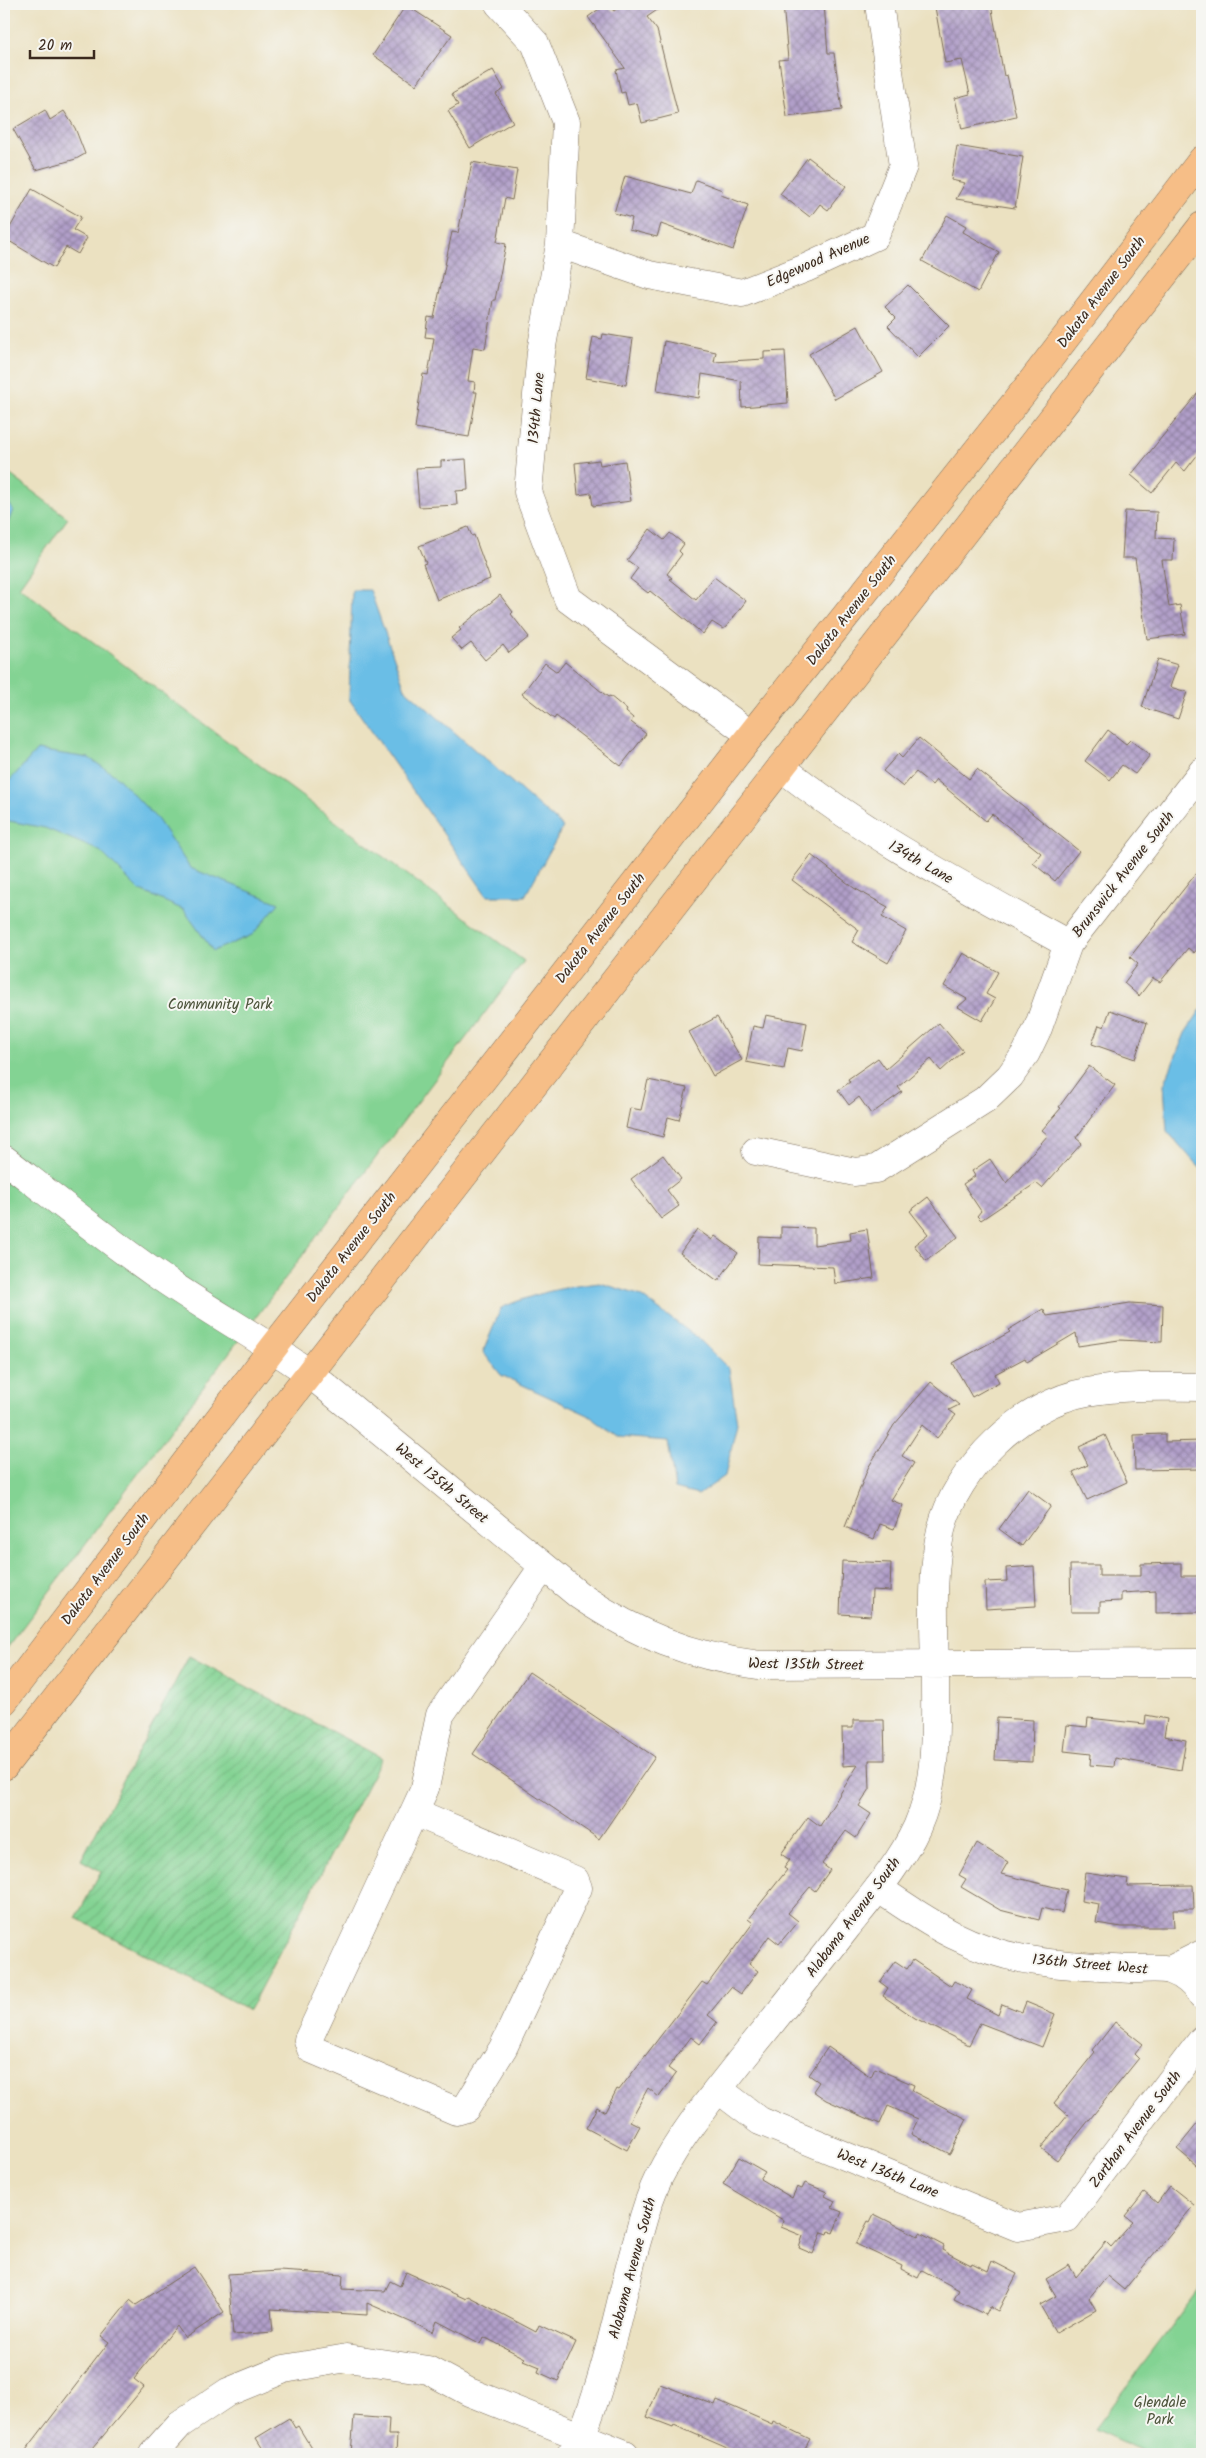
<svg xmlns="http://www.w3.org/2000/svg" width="1206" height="2458" viewBox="0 0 1206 2458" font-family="Kalam,sans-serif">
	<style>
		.park { fill: #83d393; stroke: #5f7e58 }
		.garden { fill: url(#garden-furrows); stroke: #5f7e58 }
		.water { fill: #6abee6; stroke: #527482 }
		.building { fill: url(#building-cross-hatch) }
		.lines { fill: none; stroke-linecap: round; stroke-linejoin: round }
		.minor-casing { stroke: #796a57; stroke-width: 29 }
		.major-casing { stroke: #796a57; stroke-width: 29 }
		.minor { stroke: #fff; stroke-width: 28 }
		.major { stroke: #f6be87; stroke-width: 28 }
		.labels { text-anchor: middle; stroke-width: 4; stroke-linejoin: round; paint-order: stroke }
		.street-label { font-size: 15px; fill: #3b2a1e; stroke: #f6f6f2 }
		.park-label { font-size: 15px; fill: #4d543b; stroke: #f6f6f2 }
	</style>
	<defs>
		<pattern id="garden-furrows" width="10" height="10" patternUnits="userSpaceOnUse" patternTransform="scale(1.25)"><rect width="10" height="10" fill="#83d393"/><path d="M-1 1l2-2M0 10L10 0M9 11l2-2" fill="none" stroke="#72b57e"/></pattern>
		<pattern id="building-cross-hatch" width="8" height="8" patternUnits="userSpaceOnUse" patternTransform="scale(1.25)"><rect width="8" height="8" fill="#b19fc9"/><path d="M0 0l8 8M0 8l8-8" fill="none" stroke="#9182a3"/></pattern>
	</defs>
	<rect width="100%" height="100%" fill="#f6f6f2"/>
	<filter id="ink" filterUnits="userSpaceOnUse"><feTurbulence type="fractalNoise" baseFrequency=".02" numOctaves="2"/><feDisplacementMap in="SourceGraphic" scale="10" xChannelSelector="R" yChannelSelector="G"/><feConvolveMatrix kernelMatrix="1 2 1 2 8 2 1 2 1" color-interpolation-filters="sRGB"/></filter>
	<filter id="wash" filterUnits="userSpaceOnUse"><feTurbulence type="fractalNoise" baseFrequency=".0096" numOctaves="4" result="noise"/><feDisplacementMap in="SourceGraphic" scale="20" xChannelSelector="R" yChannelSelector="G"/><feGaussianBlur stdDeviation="1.12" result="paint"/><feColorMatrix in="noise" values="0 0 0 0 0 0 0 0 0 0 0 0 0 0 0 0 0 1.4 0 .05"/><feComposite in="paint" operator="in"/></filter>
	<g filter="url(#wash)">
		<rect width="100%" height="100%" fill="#ebe1c1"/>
		<path class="park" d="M4,470l64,48 -49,69 505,374 -520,691z
			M1202,2286v168h-53l-55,-25z"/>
		<path class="garden" d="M189,1656l193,102 -133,252 -173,-92 25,-47 -20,-11z"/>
		<path class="water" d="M4,495l9,15 -9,23z
			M352,590h18l35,99 158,138 -38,69h-38l-138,-197z
			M37,750l52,8 27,18 42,44 32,48 89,35 -27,32 -39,16 -29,-41 -45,-20 -39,-39 -55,-23 -41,-8v-33z
			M1202,1008v160l-6,-4 -29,-33 -3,-46 21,-52z
			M600,1283l39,12 59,43 31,31 8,54 -12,53 -27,19 -23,-6 -7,-48 -50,-4 -30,-22 -87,-40 -18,-23 18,-44c34,-15 62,-21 99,-25z"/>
		<g id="blocks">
			<path class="building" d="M606,4l8,7 9,-7h43l-19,13 10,13 21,84 -36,9 -5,-20 -9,2 -3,-13 -4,1 -5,-23 9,-2 -37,-51z
				M783,4h41l4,49h6l8,57 -55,7 -8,-57 9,-1z
				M954,4h37l13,72 3,-1 9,41 -54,13 -7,-31 15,-4 -8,-34 -17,3 -10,-56z
				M406,5l46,30 -36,50 -43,-30z
				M493,70l11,19 -8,5 17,28 -43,26 -22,-37 10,-6 -6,-11z
				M45,110l5,10 14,-9 11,17 10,26 -9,5 -40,11 -23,-41z
				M957,146l66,11 -8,51 -59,-9 9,-16 -14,-3z
				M808,157l38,29 -18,24 -8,-6 -10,13 -30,-23z
				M472,162l45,8 -5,30 -7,-2 -8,44 9,2 -11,56h-2l-8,49 -12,-2 -5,34 7,1 -1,10h3l-8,45 -54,-9 8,-54 5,1 6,-37 -9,-1 3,-20 6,1 18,-86 6,1z
				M625,176l66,18 5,-14 26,10 -1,5 27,10 -15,45 -72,-26 -4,13 -28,-7 3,-12 -18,-5z
				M32,189l49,28 -8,13 14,8 -9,16 -12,-7 -12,21 -50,-30z
				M947,215l19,11 -3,6 36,20 -21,40 -56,-31z
				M908,285l41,41 -31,31 -30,-31 8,-8 -11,-11z
				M858,326l25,46 -48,27 -26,-45z
				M603,334l30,5 -7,46 -40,-7 7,-41 9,2z
				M664,341l52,11 -2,10 50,-3v-7l21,-1 3,52 -46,4 -1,-26 -39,-7 -3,24 -42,-7z
				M1202,388v61l-17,22 -9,-8 -24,30 -21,-18z
				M466,459l2,31 -12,1 1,14 -38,2 -3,-39 25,-1v-6z
				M599,460l1,5 25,-4 6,40 -38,5 -2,-13 -13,2 -3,-32z
				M1125,511l32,1 -1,26 18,1 -1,21h-11l7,47 11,-2 5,29 -38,5 -12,-81h-13z
				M468,527l4,9 2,-1 16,44 -53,21 -14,-36 3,-1 -7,-17z
				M650,529l14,11 6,-7 14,11 -5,7 3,3 -15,20 5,4 -2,1 26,21 18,-23 32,24 -20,26 -3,2 -11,-7 -9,12 -53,-43 -2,2 -18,-14 8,-11 -11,-8z
				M500,595l13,17 -2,2 18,23 -20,16 -6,-8 -18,15 -14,-17 -9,7 -11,-12 10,-8 -2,-2z
				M1158,659l20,6 -8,22 17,5 -9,27 -36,-12z
				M565,662l43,35 2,-1 17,14 -1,2 7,6 -2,4 15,12 -25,32 -65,-50 -2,3 -32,-25 23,-31 12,9z
				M1108,730l18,14 4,-4 20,15 -15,19 -13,-9 -12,15 -25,-19z
				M919,738l50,41 8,-10 102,82 -24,30 -22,-18 8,-10 -49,-39 -6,7 -50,-41 -4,5 -16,-13 -13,15 -20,-16 15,-17 4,4z
				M811,855l43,33 34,19 -6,10 24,14 -18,32 -36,-21 7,-12 -67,-50z
				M1202,866v77l-8,10 -6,-5 -28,34 -7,-4 -14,18 -15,-13 14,-19 -8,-7z
				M963,953l35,19 -12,22 9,5 -13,22 -24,-14 9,-8 -23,-13z
				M1110,1010l37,13 -12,36 -43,-15 7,-19 5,2z
				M766,1015l41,8 -5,28 -14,-3 -4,21 -38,-7 7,-36 10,2z
				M717,1017l25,43 -29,16 -24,-44z
				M939,1023l24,28 -22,20 -10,-12 -33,28 4,5 -31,22 -12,-17 -10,8 -11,-15 12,-8 -2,-3 30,-21 8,11z
				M1089,1066l26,19 -39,53 6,5 -40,45 -6,-5 -55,37 -4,-4 4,-5 -18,-27 12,-8 -3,-5 18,-12 16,24 42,-48 -6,-5 19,-22 -2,-1z
				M648,1080l39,8 -8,32 -11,-3 -5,20 -37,-9 4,-20 11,2z
				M663,1155l18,24 -14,11 12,16 -18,13 -30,-40z
				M928,1197l30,40 -32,24 -12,-16 14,-11 -18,-23z
				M781,1227l33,1v17l37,-5 -1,-8 17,-3 7,49 -39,6 -2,-17 -75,-3 1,-27 22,1z
				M697,1229l15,11 3,-4 23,17 -20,28 -38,-28z
				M1130,1303l33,2 -1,37 -43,-2 -41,6 -2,-13 -49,29 -2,-4 -30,16 4,8 -27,15 -19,-34 57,-31 -2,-2 35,-21 4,7z
				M931,1382l28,23 -10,5 7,5 -19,23 -15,-13 -20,31 12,7 -23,37 12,5 -9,24 -14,-5 -6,15 -29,-12 23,-59 26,-43z
				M1165,1434v8l37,-1v28l-67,1 -1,-35z
				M1105,1435l22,47 -40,18 -14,-28 15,-7 -9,-18z
				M1028,1489l23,17 -29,40 -23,-17z
				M842,1561l49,2 -1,28 -18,-1 -1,26 -31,-2z
				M1181,1563v13h21v36l-46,1v-22l-35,2v8l-21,1v10h-29l-1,-47h29v11h42v-12z
				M1034,1566l2,40 -50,3 -1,-27 22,-1 -1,-13z
				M529,1672l126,85 -56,82 -126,-85z
				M1146,1715l21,4 -3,17 22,4 -5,30 -66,-12 -1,9 -24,-2 1,-11 -27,-3 3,-26 20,2 1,-9 57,6z
				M997,1718l36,2 -1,42 -37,-2z
				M853,1720h31l1,40h-16l1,29 -11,17 12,8 -15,24 -10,-7 -24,33 8,6 -15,21 -5,-4 -22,26 10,8 -19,23 -10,-8 -20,28 9,7 -17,23 -10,-7 -23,28 9,7 -17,22 -9,-7 -23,31 8,6 -17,23 -11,-9 -18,33 10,5 -13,24 -41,-22 11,-21 8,5 12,-23 2,1 83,-108 5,3 46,-62 -5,-4 39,-49 -3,-2 6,-8 -9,-6 27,-37 12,9 38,-61 -15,1 -1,-38h11z
				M977,1843l31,19 -7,12 66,16 -5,23 -20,-5 -3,12 -39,-10 -39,-23 5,-8 -7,-4z
				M1085,1873l43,6 -1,7 66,-1 1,24h-21l1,18h-52l-26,-4 3,-19 -18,-3z
				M913,1960l38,26 3,-5 18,9 -5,9 31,16 4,-11 20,8 4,-10 29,12 -13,33 -62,-24 -11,22 -54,-27 -32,-22 5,-8 -8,-6 15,-21 12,8z
				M1115,2022l28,22 -8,10 4,4 -82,102 -16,-12 27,-33 -14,-12 41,-51 -2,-2z
				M828,2047l43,30 4,-9 39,17 -2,6 55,28 -17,35 -39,-20 7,-15 -30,-13 -8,18 -54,-24 -13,-9 6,-9 -10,-7z
				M1202,2118v52l-25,-21z
				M739,2157l26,15 -5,7 32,19 5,-11 5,2 3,-6 22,9 -2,4 10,5 -3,7 10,4 -9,21 -4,-2 -1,3 -6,-2 -9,22 -14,-6 4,-12 -22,-9 2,-7 -60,-36z
				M1170,2186l24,19 -70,85 -17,-14 -18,22 7,12 -40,23 -16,-28 16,-9 -10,-17 23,-14 7,12 30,-35 5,5 22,-25 -8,-6 19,-24 13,11z
				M874,2214l44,22 2,-3 24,13 -2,4 29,15 1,-2 16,8 4,-10 25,13 -19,37 -8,-4 -4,8 -32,-16 5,-9 -37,-20 -4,8 -17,-9 1,-3 -46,-22 12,-23 2,1z
				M194,2267l30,45 -39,26 -8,-12 -43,53 10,8 -56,67h-65l86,-112 -8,-6 29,-36 6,5z
				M279,2271l64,4 -1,14 43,2 5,-10 10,5 6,-14 60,27 2,-3 68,36 3,-7 37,17 -18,39 -20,-9 2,-5 -17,-7 2,-2 -41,-21 -3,7 -44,-23 -4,11 -66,-29v12l-96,-6 2,23 -40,3 -5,-61z
				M660,2384l55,21 2,-5 55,24 1,-3 37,18 -8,15h-61l-67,-29 -1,2 -26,-10z
				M354,2416l35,3 -1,16h9l-1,19h-45z
				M289,2418l6,10 3,-2 17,28h-49l-10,-16z"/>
		</g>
	</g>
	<g filter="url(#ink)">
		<use href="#blocks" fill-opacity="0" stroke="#796a57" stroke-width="1"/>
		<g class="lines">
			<defs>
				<path id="minor" d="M499,4l36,39 31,79 -6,122 -19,108 -13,140 40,107 183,136
					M560,244l89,31 93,18 64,-25 69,-32 28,-70 -24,-162
					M781,767c89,71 188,122 287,177
					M756,1151l99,21 21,-3 109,-69 25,-24 16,-23 12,-25 30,-84 134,-172
					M4,1159c49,38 98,77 149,113 51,36 105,65 156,101l271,223c58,39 109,60 179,69l443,-2
					M414,1812l161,68 3,8 -75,160 -37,60 -10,3 -145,-62 -3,-9 106,-228 11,-24 15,-73 103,-148
					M878,1888c52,36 94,64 158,73 32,5 64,6 96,8 12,0 27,-2 38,1 13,4 26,15 32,26
					M1170,1970l32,-16
					M718,2089l42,32 258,106 49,-9 135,-178
					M153,2454l27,-30 48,-32 56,-23 63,-11 81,12 41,22 156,62
					M571,2454c12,-19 19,-40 26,-62 17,-52 26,-105 42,-158 5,-19 11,-39 20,-57 21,-42 53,-80 82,-117 36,-44 71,-88 106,-133 25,-31 53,-63 70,-100 21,-48 18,-97 18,-147 0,-49 -5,-102 6,-150 15,-62 82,-127 146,-138 38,-7 77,-5 115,-5"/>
				<path id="major" d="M4,1701l269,-353 478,-613 275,-346 176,-229
					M4,1766l1198,-1540"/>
			</defs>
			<use href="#minor" class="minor-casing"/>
			<use href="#major" class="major-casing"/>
			<use href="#minor" class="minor"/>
			<use href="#major" class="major"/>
		</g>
	</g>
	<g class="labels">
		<g class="street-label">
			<text transform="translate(818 260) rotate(-24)" y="5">Edgewood Avenue</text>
			<text transform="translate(1101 292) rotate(-53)" y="5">Dakota Avenue South</text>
			<text transform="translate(536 408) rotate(-85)" y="5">134th Lane</text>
			<text transform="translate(851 610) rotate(-52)" y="5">Dakota Avenue South</text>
			<text transform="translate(921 862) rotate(30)" y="5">134th Lane</text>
			<text transform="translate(1123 874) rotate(-52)" y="5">Brunswick Avenue South</text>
			<text transform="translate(600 928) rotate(-52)" y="5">Dakota Avenue South</text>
			<text transform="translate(351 1247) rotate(-52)" y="5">Dakota Avenue South</text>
			<text transform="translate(442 1483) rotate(40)" y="5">West 135th Street</text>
			<text transform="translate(105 1569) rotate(-53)" y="5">Dakota Avenue South</text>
			<text transform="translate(806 1664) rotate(1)" y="5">West 135th Street</text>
			<text transform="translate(853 1917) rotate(-53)" y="5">Alabama Avenue South</text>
			<text transform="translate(1090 1964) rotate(5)" y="5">136th Street West</text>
			<text transform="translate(1135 2129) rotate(-53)" y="5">Zarthan Avenue South</text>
			<text transform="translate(888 2173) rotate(22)" y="5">West 136th Lane</text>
			<text transform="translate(632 2268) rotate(-75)" y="5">Alabama Avenue South</text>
		</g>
		<g class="park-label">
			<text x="220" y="1009">Community Park</text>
			<text x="1160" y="2407">Glendale<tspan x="1160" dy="17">Park</tspan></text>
		</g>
	</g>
	<rect width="1206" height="2458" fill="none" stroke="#f6f6f2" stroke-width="20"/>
	<path d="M30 50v8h64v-8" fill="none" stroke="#3b2a1e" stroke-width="2.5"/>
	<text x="38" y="50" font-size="15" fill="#3b2a1e" stroke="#f6f6f2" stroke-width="4" paint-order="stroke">20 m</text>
</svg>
